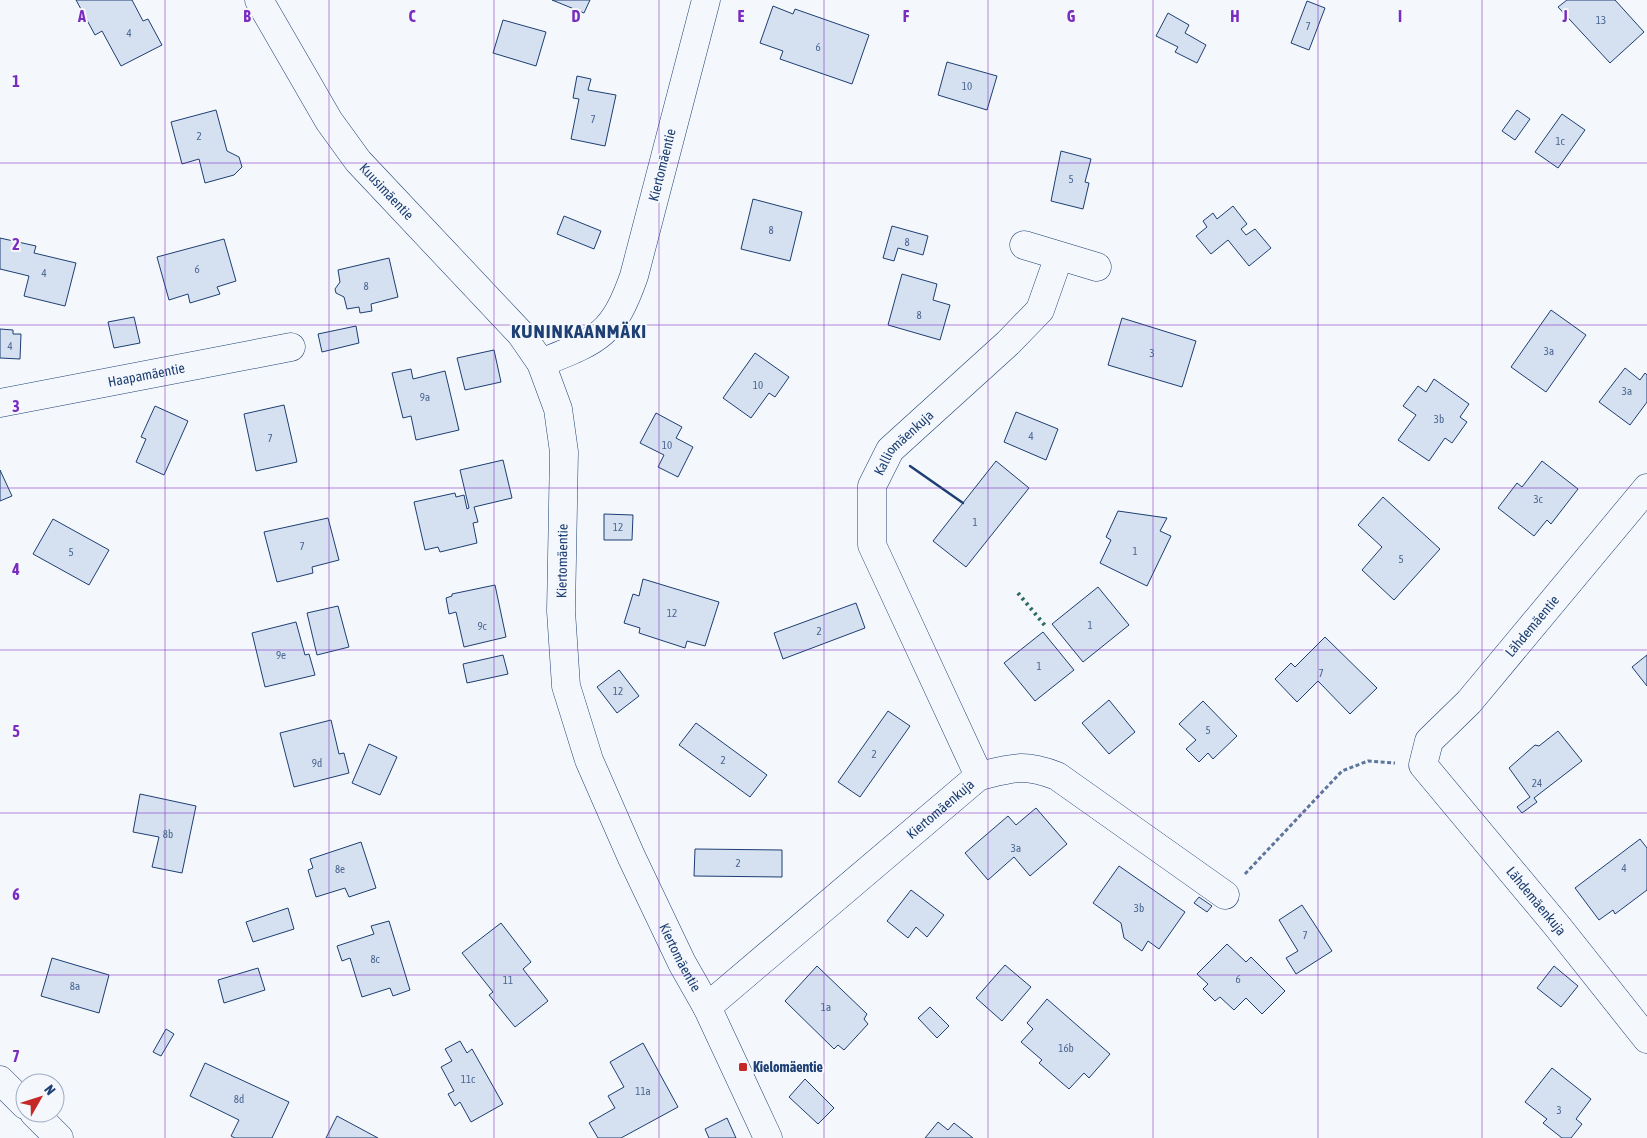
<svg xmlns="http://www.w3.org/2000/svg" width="1647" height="1138" viewBox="0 0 1647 1138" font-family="'Asap Condensed',sans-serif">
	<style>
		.building { fill: #d5e0f0; stroke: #1d3f73 }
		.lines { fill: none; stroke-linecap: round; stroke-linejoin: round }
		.minor-casing { stroke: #1d3f73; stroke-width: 29 }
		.path { stroke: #5e769c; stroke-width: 3; stroke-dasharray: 4 2.5; stroke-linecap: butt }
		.minor { stroke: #f4f7fb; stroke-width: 28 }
		.hedge { stroke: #2c6c60; stroke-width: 4; stroke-dasharray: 2.5 4; stroke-linecap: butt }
		.wall { stroke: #1d3f73; stroke-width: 2.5 }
		.grid { fill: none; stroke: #7b2cbf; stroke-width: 1; stroke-opacity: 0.55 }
		.poi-dot { fill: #c62828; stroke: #f4f7fb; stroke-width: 2 }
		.labels { text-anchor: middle; stroke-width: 4; stroke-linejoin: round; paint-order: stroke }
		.number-label { font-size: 11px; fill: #4b6792 }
		.street-label { font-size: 14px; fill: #1d3f73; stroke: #f4f7fb }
		.poi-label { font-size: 14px; font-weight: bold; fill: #1d3f73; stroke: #f4f7fb; text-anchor: start }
		.district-label { font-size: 19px; font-weight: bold; letter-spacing: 1px; fill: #1d3f73; stroke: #f4f7fb }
		.grid-label { font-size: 16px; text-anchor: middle; font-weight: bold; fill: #7b2cbf; stroke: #f4f7fb; stroke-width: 4; stroke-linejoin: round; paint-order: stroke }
	</style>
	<rect width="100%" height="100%" fill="#f4f7fb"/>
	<path class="building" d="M76,0h56l11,21 5,-2 14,26 -41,21 -19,-35 -7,4z
		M552,0h38l-6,13z
		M1567,0h48l29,32 -34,31 -52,-56z
		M1307,1l18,7 -16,42 -18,-7z
		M773,6l20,8 2,-5 74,26 -17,49 -72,-25 3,-8 -23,-8z
		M1168,13l21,12 -4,8 21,12 -9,18 -22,-11 3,-5 -22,-11z
		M503,20l43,12 -10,34 -43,-13z
		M947,62l50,14 -10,34 -49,-15z
		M577,76l14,3 -3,11 28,5 -11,51 -34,-7 8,-40 -6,-1z
		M216,110l11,41 12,6 3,10 -8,8 -29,8 -6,-24 -17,5 -11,-42z
		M1517,110l13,9 -15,21 -13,-9z
		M1562,114l23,16 -27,38 -23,-16z
		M1061,151l30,8 -6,23 4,1 -6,26 -32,-8z
		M753,199l49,13 -12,49 -49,-12z
		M1233,206l14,18 -6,5 5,6 9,-6 16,19 -22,18 -21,-26 -17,14 -15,-18 11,-9 -4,-6 10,-8 4,6z
		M564,216l37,15 -7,18 -37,-15z
		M892,226l36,10 -5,19 -25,-7 -4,13 -11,-3z
		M0,238l36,8 -2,7 42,10 -11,43 -41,-10 5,-20 -29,-7z
		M224,239l12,42 -19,6 3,7 -30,9 -2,-9 -19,6 -12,-43z
		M389,258l9,39 -27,7 1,7 -12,2 -1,-6 -12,2 -3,-12 -8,-4 -1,-4 5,-7 -2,-12z
		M902,274l35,10 -4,16 17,5 -10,35 -52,-15z
		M1551,310l35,25 -40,57 -35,-25z
		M134,317l6,26 -26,5 -6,-26z
		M1122,318l74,23 -14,46 -74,-22z
		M356,326l3,17 -37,9 -4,-18z
		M0,329l13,1v4h8l-1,25 -20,-1z
		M494,350l7,32 -36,8 -8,-32z
		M755,353l34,24 -14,20 -6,-4 -18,25 -28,-20z
		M1625,368l15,12 5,-7 2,2v27l-17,23 -31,-23z
		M411,369l2,10 32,-8 14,59 -43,10 -5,-24 -8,2 -11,-45z
		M1434,379l35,25 -9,13 7,5 -15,21 -7,-5 -16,23 -31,-21 18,-25 -13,-9 15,-20 8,6z
		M284,405l13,57 -41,9 -12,-57z
		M155,406l33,15 -24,54 -28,-13 10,-23 -5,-2z
		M1016,412l42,17 -12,31 -42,-18z
		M656,413l26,14 -6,11 17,9 -15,30 -20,-10 6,-12 -24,-12z
		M503,460l9,38 -38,9 4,15 -5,1 4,20 -37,9 -2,-5 -13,3 -11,-48 41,-9 1,4 8,-2 3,14 2,-1 -9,-38z
		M996,461l33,27 -63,79 -33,-26z
		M1542,461l36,28 -27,35 -4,-4 -13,16 -36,-28 19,-25 5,4z
		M0,470l12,26 -12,5z
		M1383,497l57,52 -46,51 -32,-30 20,-23 -24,-22z
		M1118,511l49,7 -7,13 11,5 -24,50 -47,-23 11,-23 -5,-3z
		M604,514l29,1 -1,25h-28z
		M328,518l11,42 -27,7 1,6 -36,9 -13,-50z
		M53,519l56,31 -20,35 -56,-31z
		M643,579l76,23 -14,44 -18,-5 -2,7 -46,-15 1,-5 -16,-5 9,-29 6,2z
		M495,585l11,52 -42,10 -8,-35 -7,2 -3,-16 6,-2v-2z
		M1098,587l31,38 -46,37 -31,-38z
		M856,603l9,25 -82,31 -9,-26z
		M338,606l11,41 -32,8 -10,-42z
		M296,622l9,33 4,-1 6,21 -50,12 -13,-54z
		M1043,632l31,38 -39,31 -31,-38z
		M1325,637l52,51 -27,26 -32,-33 -21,21 -22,-23 16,-16 4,4z
		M503,655l5,19 -41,9 -4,-19z
		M1647,655v31l-15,-19z
		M619,670l20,26 -22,17 -20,-26z
		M1109,700l26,32 -26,22 -27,-31z
		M1203,701l34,35 -24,23 -5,-6 -9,9 -13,-13 10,-9 -17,-16z
		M888,711l22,15 -50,71 -22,-15z
		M331,720l8,34 5,-1 5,20 -55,14 -14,-54z
		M696,723l71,52 -17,22 -71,-52z
		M1558,731l24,30 -48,37 3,4 -15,11 -5,-6 13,-10 -21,-29 26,-23 4,1z
		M369,744l28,13 -17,38 -28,-12z
		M140,794l56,12 -14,67 -30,-6 7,-30 -26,-5z
		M1036,808l31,36 -37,32 -16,-19 -26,23 -23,-27 43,-37 8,9z
		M1640,839l7,9v42l-32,24 -2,-4 -14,10 -24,-32z
		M361,842l15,46 -27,9 -4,-9 -29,9 -8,-27 5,-2 -3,-9z
		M695,849l87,1v27l-88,-1z
		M1119,866l66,46 -26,37 -11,-8 -6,10 -18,-13 -3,-15 -28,-20z
		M911,890l33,25 -17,22 -11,-10 -8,11 -21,-17z
		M1199,897l13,9 -5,6 -13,-9z
		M1302,905l30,46 -36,23 -10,-16 12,-7 -19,-31z
		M288,908l6,21 -41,13 -7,-20z
		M389,921l21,69 -17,6 -3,-8 -28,9 -12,-39 -8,3 -5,-15 37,-12 -3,-8z
		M501,923l30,39 -8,7 25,32 -33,26 -26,-32 4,-3 -31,-39z
		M1227,944l19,18 5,-5 34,34 -23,23 -16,-16 -12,12 -14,-13 -5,4 -12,-12 5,-5 -11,-10z
		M52,958l57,17 -10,38 -58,-17z
		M1005,965l26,22 -29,34 -26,-23z
		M817,966l50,48 -3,5 4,5 -24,26 -6,-5 -4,4 -49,-48z
		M1554,966l24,20 -17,21 -24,-19z
		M258,968l7,22 -41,13 -6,-23z
		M1047,999l63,55 -21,24 -5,-5 -15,16 -30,-26 3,-3 -21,-18 12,-13 -6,-6z
		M930,1007l19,19 -12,12 -19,-20z
		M166,1029l8,5 -13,22 -8,-4z
		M460,1041l7,12 5,-4 31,55 -32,18 -11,-20 -5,4 -7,-12 6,-3 -13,-24 11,-6 -7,-12z
		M643,1043l35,64 -57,31h-23l-9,-15 26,-15 -7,-12 16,-9 -14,-25z
		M205,1063l84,39 -17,36h-37l-4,-2 8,-16 -49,-24z
		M1552,1068l39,31 -15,20 6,5 -11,14h-9l-19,-15 4,-4 -22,-17z
		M805,1079l29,29 -16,16 -29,-27z
		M337,1116l41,22h-52z
		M727,1118l9,20h-27l-4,-9z
		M938,1122l10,8 6,-7 19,15h-48z"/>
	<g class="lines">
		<defs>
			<g id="minor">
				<path id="s1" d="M259,0l70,121 29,40 163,173 20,29"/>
				<path id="s2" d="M706,0l-72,276c-21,60 -36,64 -93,87l17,46 6,43 -3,159 5,75 23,74 42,96 51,107 25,44 61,131"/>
				<path d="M1024,245l73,22"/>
				<path id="s3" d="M0,403l291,-56"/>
				<path id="s4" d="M1647,488l-178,214 -40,39 -6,24 135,162 89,112"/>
				<path id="s5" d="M979,776l-107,-231v-59l18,-36 118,-107 32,-33 19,-54"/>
				<path id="s6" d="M707,1007l272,-231c34,-8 44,-13 78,0l168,119"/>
				<path d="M0,1080l25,25"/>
				<path d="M34,1113l25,25"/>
			</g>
		</defs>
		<use href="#minor" class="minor-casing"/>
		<path class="path" d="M1245,874l97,-103 26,-10 27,2"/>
		<use href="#minor" class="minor"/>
		<path class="hedge" d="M1018,593l29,35"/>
		<path class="wall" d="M910,466l53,37"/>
	</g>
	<path class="grid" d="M165,0v1138M329,0v1138M494,0v1138M659,0v1138M824,0v1138M988,0v1138M1153,0v1138M1318,0v1138M1482,0v1138M0,163h1647M0,325h1647M0,488h1647M0,650h1647M0,813h1647M0,975h1647"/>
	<rect class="poi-dot" x="738" y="1062" width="10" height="10" rx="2.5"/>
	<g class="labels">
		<g class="number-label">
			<text x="1601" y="24">13</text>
			<text x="1308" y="30">7</text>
			<text x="129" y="37">4</text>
			<text x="818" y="51">6</text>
			<text x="967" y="90">10</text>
			<text x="593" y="123">7</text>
			<text x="199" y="140">2</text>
			<text x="1560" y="145">1c</text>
			<text x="1071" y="183">5</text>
			<text x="771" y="234">8</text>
			<text x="907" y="246">8</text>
			<text x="197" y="273">6</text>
			<text x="44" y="277">4</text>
			<text x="366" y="290">8</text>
			<text x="919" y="319">8</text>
			<text x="10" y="350">4</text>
			<text x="1549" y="355">3a</text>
			<text x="1152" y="357">3</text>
			<text x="758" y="389">10</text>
			<text x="1627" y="395">3a</text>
			<text x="425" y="401">9a</text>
			<text x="1439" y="423">3b</text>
			<text x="1031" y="440">4</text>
			<text x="270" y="442">7</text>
			<text x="667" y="449">10</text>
			<text x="1538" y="503">3c</text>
			<text x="975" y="526">1</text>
			<text x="618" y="531">12</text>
			<text x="302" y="550">7</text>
			<text x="1135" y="555">1</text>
			<text x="71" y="556">5</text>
			<text x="1401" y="563">5</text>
			<text x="672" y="617">12</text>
			<text x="1090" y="629">1</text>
			<text x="482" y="630">9c</text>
			<text x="819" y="635">2</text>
			<text x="281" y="659">9e</text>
			<text x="1039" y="670">1</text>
			<text x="1321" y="677">7</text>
			<text x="618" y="695">12</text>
			<text x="1208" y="734">5</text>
			<text x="874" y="758">2</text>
			<text x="723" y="764">2</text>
			<text x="317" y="767">9d</text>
			<text x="1537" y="787">24</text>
			<text x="168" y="838">8b</text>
			<text x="1016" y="852">3a</text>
			<text x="738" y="867">2</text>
			<text x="1624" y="872">4</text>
			<text x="340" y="873">8e</text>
			<text x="1139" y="912">3b</text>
			<text x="1305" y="939">7</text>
			<text x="375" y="963">8c</text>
			<text x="1238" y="983">6</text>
			<text x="508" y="984">11</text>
			<text x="75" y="990">8a</text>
			<text x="826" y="1011">1a</text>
			<text x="1066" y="1052">16b</text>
			<text x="468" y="1083">11c</text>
			<text x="643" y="1095">11a</text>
			<text x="239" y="1103">8d</text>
			<text x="1559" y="1114">3</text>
		</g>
		<g class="street-label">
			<text transform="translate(662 165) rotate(-76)" y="5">Kiertomäentie</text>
			<text dy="5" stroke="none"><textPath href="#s1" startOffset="231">Kuusimäentie</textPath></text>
			<text dy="5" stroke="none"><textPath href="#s3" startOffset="149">Haapamäentie</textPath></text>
			<text dy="5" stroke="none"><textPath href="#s5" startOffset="368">Kalliomäenkuja</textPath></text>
			<text transform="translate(562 561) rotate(-89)" y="5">Kiertomäentie</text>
			<text transform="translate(1532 626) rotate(-50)" y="5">Lähdemäentie</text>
			<text dy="5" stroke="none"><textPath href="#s6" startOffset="306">Kiertomäenkuja</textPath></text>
			<text dy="5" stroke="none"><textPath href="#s4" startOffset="536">Lähdemäenkuja</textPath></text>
			<text dy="5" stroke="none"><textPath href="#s2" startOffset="1041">Kiertomäentie</textPath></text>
		</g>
		<g class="poi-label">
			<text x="753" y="1072">Kielomäentie</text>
		</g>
		<g class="district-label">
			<text x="579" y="338">KUNINKAANMÄKI</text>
		</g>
	</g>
	<g class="grid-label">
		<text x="82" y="22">A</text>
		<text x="247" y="22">B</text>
		<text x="412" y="22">C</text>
		<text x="576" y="22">D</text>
		<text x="741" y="22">E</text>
		<text x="906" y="22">F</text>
		<text x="1071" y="22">G</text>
		<text x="1235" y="22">H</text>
		<text x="1400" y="22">I</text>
		<text x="1565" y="22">J</text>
		<text x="16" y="87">1</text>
		<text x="16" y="250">2</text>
		<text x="16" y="412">3</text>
		<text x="16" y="575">4</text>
		<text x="16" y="737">5</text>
		<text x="16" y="900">6</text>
		<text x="16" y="1062">7</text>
	</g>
	<g transform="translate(40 1098) rotate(51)"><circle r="24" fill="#f4f7fb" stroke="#9eadc5"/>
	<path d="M0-4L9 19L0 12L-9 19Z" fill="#c62828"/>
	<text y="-8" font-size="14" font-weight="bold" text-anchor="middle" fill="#1d3f73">N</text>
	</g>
</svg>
